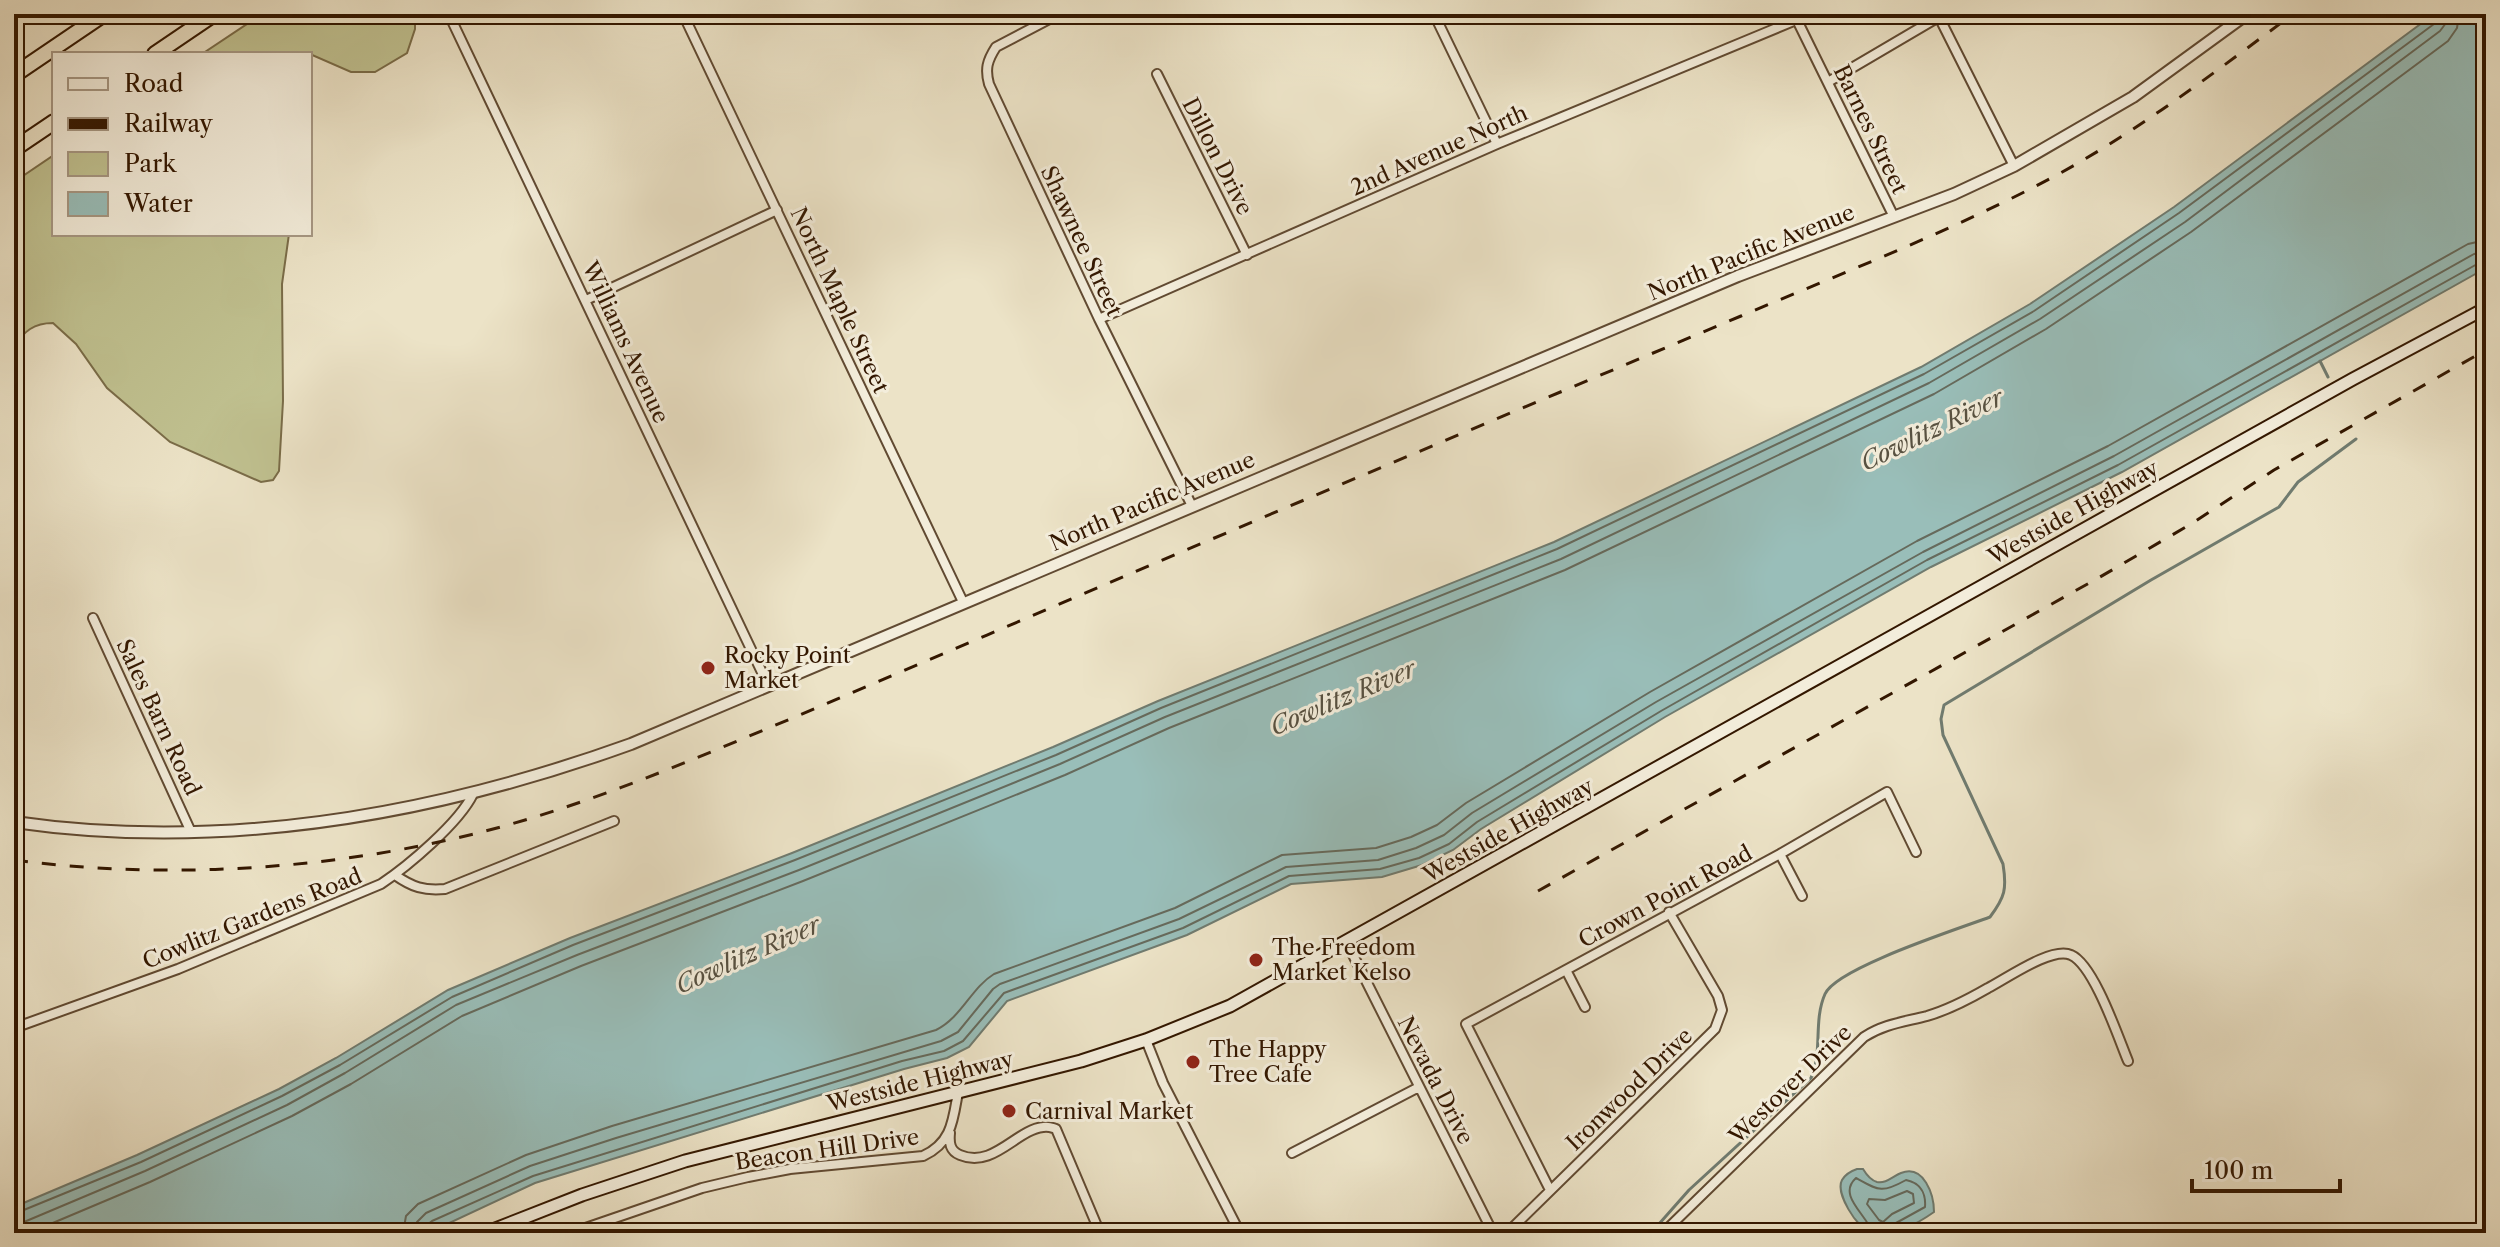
<svg xmlns="http://www.w3.org/2000/svg" width="2500" height="1247" viewBox="0 0 2500 1247" font-family="'Libre Caslon Text',serif">
	<style>
		.green { fill: #c0c190; stroke: #7a6c48; stroke-width: 2 }
		.water { fill: #99beb9; stroke: #707b6f; stroke-width: 2 }
		.lines { fill: none; stroke-linecap: round; stroke-linejoin: round }
		.shore { stroke: #666a5c; stroke-width: 2 }
		.stream { stroke: #707b6f; stroke-width: 3 }
		.minor-casing { stroke: #614a32; stroke-width: 12 }
		.tertiary-casing { stroke: #614a32; stroke-width: 14 }
		.secondary-casing { stroke: #331700; stroke-width: 15 }
		.motorway-casing { stroke: #331700; stroke-width: 18 }
		.minor { stroke: #f3eddb; stroke-width: 8 }
		.tertiary { stroke: #f3eddb; stroke-width: 10 }
		.secondary { stroke: #f3eddb; stroke-width: 11 }
		.motorway { stroke: #ece3c7; stroke-width: 14 }
		.rail { stroke: #331700; stroke-width: 3; stroke-dasharray: 14 14; stroke-linecap: butt }
		.poi-dot { fill: #8f2418; stroke: #f3eddb; stroke-width: 3 }
		.labels { text-anchor: middle; stroke-width: 6; stroke-linejoin: round; paint-order: stroke }
		.street-label { font-size: 22px; fill: #331700; stroke: #f3eddb }
		.poi-label { font-size: 22px; fill: #331700; stroke: #f3eddb; text-anchor: start }
		.water-label { font-size: 24px; font-style: italic; fill: #575141; stroke: #f3eddb }
	</style>
	<rect width="100%" height="100%" fill="#ece3c7"/>
	<filter id="stains"><feTurbulence type="fractalNoise" baseFrequency=".0025" numOctaves="4"/><feColorMatrix values="0 0 0 0 .2 0 0 0 0 .09 0 0 0 0 .02 0 0 0 .5 -.17"/></filter>
	<radialGradient id="worn" r=".72"><stop offset=".6" stop-color="#630" stop-opacity="0"/><stop offset="1" stop-color="#630" stop-opacity=".3"/></radialGradient>
	<path class="green" d="M262,14h153v15l-8,24 -32,19h-24l-41,-18h-108z
		M54,155v79h235l-7,50 1,117 -4,70 -6,9 -12,2 -91,-40 -63,-54 -31,-44 -23,-21c-19,0 -29,8 -39,24v-165z"/>
	<path class="water" d="M2434,14h52v254l-364,204 -191,95 -266,150 -184,112 -28,21 -31,15 -40,12 -91,7 -104,51 -180,66 -38,46 -22,11 -43,11 -369,114 -107,50h-414v-26l123,-52 142,-66 57,-31 112,-68 122,-52 222,-85 261,-106 105,-46 396,-159 367,-175 109,-63 144,-97z
		M1857,1169h6c3,5 7,11 14,13 9,2 16,-6 24,-9 23,-9 33,22 33,39 -17,12 -42,26 -64,20 -13,-4 -35,-39 -28,-52 3,-5 9,-9 15,-11z"/>
	<g class="lines">
		<path class="shore" d="M1907,1191l6,3 1,9 -22,11 -9,8 -4,-2 -12,-16 2,-5 16,1z
			M14,1214l127,-52 141,-66 58,-31 112,-68 121,-52 222,-85 261,-105 105,-47 396,-159 367,-175 110,-63 145,-98 255,-189 3,-10
			M14,1224l10,-2 121,-51 142,-66 58,-32 111,-68 121,-50 222,-85 261,-106 105,-47 396,-158 368,-176 111,-64 145,-97 255,-191 6,-8 1,-9
			M29,1233l121,-51 142,-66 59,-32 111,-68 119,-50 222,-85 262,-106 104,-47 396,-158 369,-176 112,-65 145,-97 257,-191 9,-13 2,-14
			M403,1233l3,-17 12,-12 108,-49 86,-29 324,-96c26,-13 35,-42 58,-56l181,-66 107,-53 94,-7 35,-11 26,-12 29,-22 184,-111 267,-151 191,-95 360,-202 18,-4
			M415,1233l2,-11 9,-9 104,-47 86,-28 325,-97 17,-9 35,-43 7,-5 179,-65 107,-52 92,-7 38,-12 28,-13 28,-22 184,-111 267,-150 191,-96 360,-202 12,-2
			M425,1233l1,-7 6,-5 101,-45 369,-115 42,-10 19,-10 41,-48 179,-65 106,-52 91,-7 39,-11 30,-14 28,-22 184,-111 266,-151 191,-95 361,-202 7,-1
			M1872,1233c-3,-17 -36,-37 -16,-55 22,12 25,16 50,2 15,3 20,14 19,27l-29,16 -4,10"/>
		<path class="stream" d="M2320,361l8,16
			M1651,1233l38,-43 122,-112c12,-26 2,-57 14,-84 11,-26 133,-65 165,-77 15,-20 17,-28 13,-53l-60,-129 -2,-16 3,-14 207,-125 128,-73 19,-25 58,-43"/>
		<defs>
			<path id="minor" d="M455,14l-2,9 315,662
				M683,14l280,588
				M1059,14l-63,33c-9,14 -11,22 -7,37l110,235 93,187
				M1434,14l63,130
				M1794,14l100,203
				M1939,17l75,149
				M1157,74l90,181
				M1828,82l114,-67
				M586,300l191,-90
				M1099,319l398,-175 299,-124
				M93,618l98,214
				M1780,854l22,42
				M395,875c17,12 29,16 50,14l169,-68
				M1347,943l146,290
				M1566,970l19,37
				M14,1028l164,-59 203,-85c27,-18 78,-61 92,-90
				M1146,1040l17,43 77,150
				M950,1133c-1,10 0,18 10,22 33,14 56,-25 83,-28 6,-1 7,0 13,2l44,104
				M1292,1153l127,-66
				M1550,1190l-84,-166 314,-170 107,-62 29,60
				M571,1233l131,-45 46,-11 42,-8 133,-13c29,-13 30,-36 35,-64
				M1507,1233l208,-204 7,-19 -4,-14 -49,-84
				M1663,1233l201,-196c20,-13 40,-15 63,-21 21,-6 42,-17 61,-28 18,-9 64,-42 83,-33 23,10 47,82 57,106"/>
			<path id="tertiary" d="M14,822c209,30 420,-7 617,-78l1107,-468 216,-82 60,-28 119,-69 114,-83"/>
			<path id="secondary" d="M485,1233l97,-38 103,-34 396,-100 65,-21 84,-34 1123,-627 133,-71"/>
			<path id="motorway" d="M155,54l59,-40
				M14,75l90,-61
				M14,149l40,-27"/>
		</defs>
		<use href="#minor" class="minor-casing"/>
		<use href="#tertiary" class="tertiary-casing"/>
		<use href="#secondary" class="secondary-casing"/>
		<use href="#motorway" class="motorway-casing"/>
		<use href="#minor" class="minor"/>
		<use href="#tertiary" class="tertiary"/>
		<use href="#secondary" class="secondary"/>
		<use href="#motorway" class="motorway"/>
		<path class="rail" d="M14,860c147,19 299,11 443,-22 118,-27 227,-75 338,-121 137,-58 273,-117 410,-175 179,-76 358,-151 536,-226 99,-42 200,-81 295,-130 92,-47 175,-111 257,-172
			M1538,891l562,-314 91,-53 83,-54 212,-120"/>
	</g>
	<g class="poi-dot">
		<circle cx="708" cy="668" r="8"/>
		<circle cx="1256" cy="960" r="8"/>
		<circle cx="1193" cy="1062" r="8"/>
		<circle cx="1009" cy="1111" r="8"/>
	</g>
	<g class="labels">
		<g class="street-label">
			<text transform="translate(1871 129) rotate(64)" y="8">Barnes Street</text>
			<text transform="translate(1439 150) rotate(-24)" y="8">2nd Avenue North</text>
			<text transform="translate(1218 156) rotate(63)" y="8">Dillon Drive</text>
			<text transform="translate(1082 241) rotate(65)" y="8">Shawnee Street</text>
			<text transform="translate(1751 252) rotate(-22)" y="8">North Pacific Avenue</text>
			<text transform="translate(840 300) rotate(65)" y="8">North Maple Street</text>
			<text transform="translate(626 342) rotate(65)" y="8">Williams Avenue</text>
			<text transform="translate(1152 501) rotate(-23)" y="8">North Pacific Avenue</text>
			<text transform="translate(2073 512) rotate(-29)" y="8">Westside Highway</text>
			<text transform="translate(159 717) rotate(65)" y="8">Sales Barn Road</text>
			<text transform="translate(1508 830) rotate(-29)" y="8">Westside Highway</text>
			<text transform="translate(1665 896) rotate(-28)" y="8">Crown Point Road</text>
			<text transform="translate(252 918) rotate(-22)" y="8">Cowlitz Gardens Road</text>
			<text transform="translate(1436 1080) rotate(63)" y="8">Nevada Drive</text>
			<text transform="translate(920 1081) rotate(-14)" y="8">Westside Highway</text>
			<text transform="translate(1790 1084) rotate(-44)" y="8">Westover Drive</text>
			<text transform="translate(1629 1089) rotate(-44)" y="8">Ironwood Drive</text>
			<text transform="translate(827 1149) rotate(-8)" y="8">Beacon Hill Drive</text>
		</g>
		<g class="poi-label">
			<text x="724" y="663">Rocky Point<tspan x="724" dy="25">Market</tspan></text>
			<text x="1272" y="955">The Freedom<tspan x="1272" dy="25">Market Kelso</tspan></text>
			<text x="1209" y="1057">The Happy<tspan x="1209" dy="25">Tree Cafe</tspan></text>
			<text x="1025" y="1119">Carnival Market</text>
		</g>
		<g class="water-label">
			<text transform="translate(1932 430) rotate(-26)" y="8">Cowlitz River</text>
			<text transform="translate(1343 698) rotate(-23)" y="8">Cowlitz River</text>
			<text transform="translate(748 955) rotate(-24)" y="8">Cowlitz River</text>
		</g>
	</g>
	<rect width="2500" height="1247" fill="none" stroke="#ece3c7" stroke-width="48"/>
	<rect x="16" y="16" width="2468" height="1215" fill="none" stroke="#331700" stroke-width="4"/>
	<rect x="24" y="24" width="2452" height="1199" fill="none" stroke="#331700" stroke-width="2"/>
	<rect x="52" y="52" width="260" height="184" fill="#f3eddb" stroke="#a69783" stroke-width="2"/>
	<rect x="68" y="78" width="40" height="12" fill="#f3eddb" stroke="#a69783" stroke-width="2"/>
	<text x="124" y="92" font-size="24" fill="#331700">Road</text>
	<rect x="68" y="118" width="40" height="12" fill="#331700" stroke="#a69783" stroke-width="2"/>
	<text x="124" y="132" font-size="24" fill="#331700">Railway</text>
	<rect x="68" y="152" width="40" height="24" fill="#c0c190" stroke="#a69783" stroke-width="2"/>
	<text x="124" y="172" font-size="24" fill="#331700">Park</text>
	<rect x="68" y="192" width="40" height="24" fill="#99beb9" stroke="#a69783" stroke-width="2"/>
	<text x="124" y="212" font-size="24" fill="#331700">Water</text>
	<path d="M2192 1179v12h148v-12" fill="none" stroke="#331700" stroke-width="4"/>
	<text x="2204" y="1179" font-size="24" fill="#331700" stroke="#f3eddb" stroke-width="6" paint-order="stroke">100 m</text>
	<rect width="100%" height="100%" filter="url(#stains)"/>
	<rect width="100%" height="100%" fill="url(#worn)"/>
</svg>
